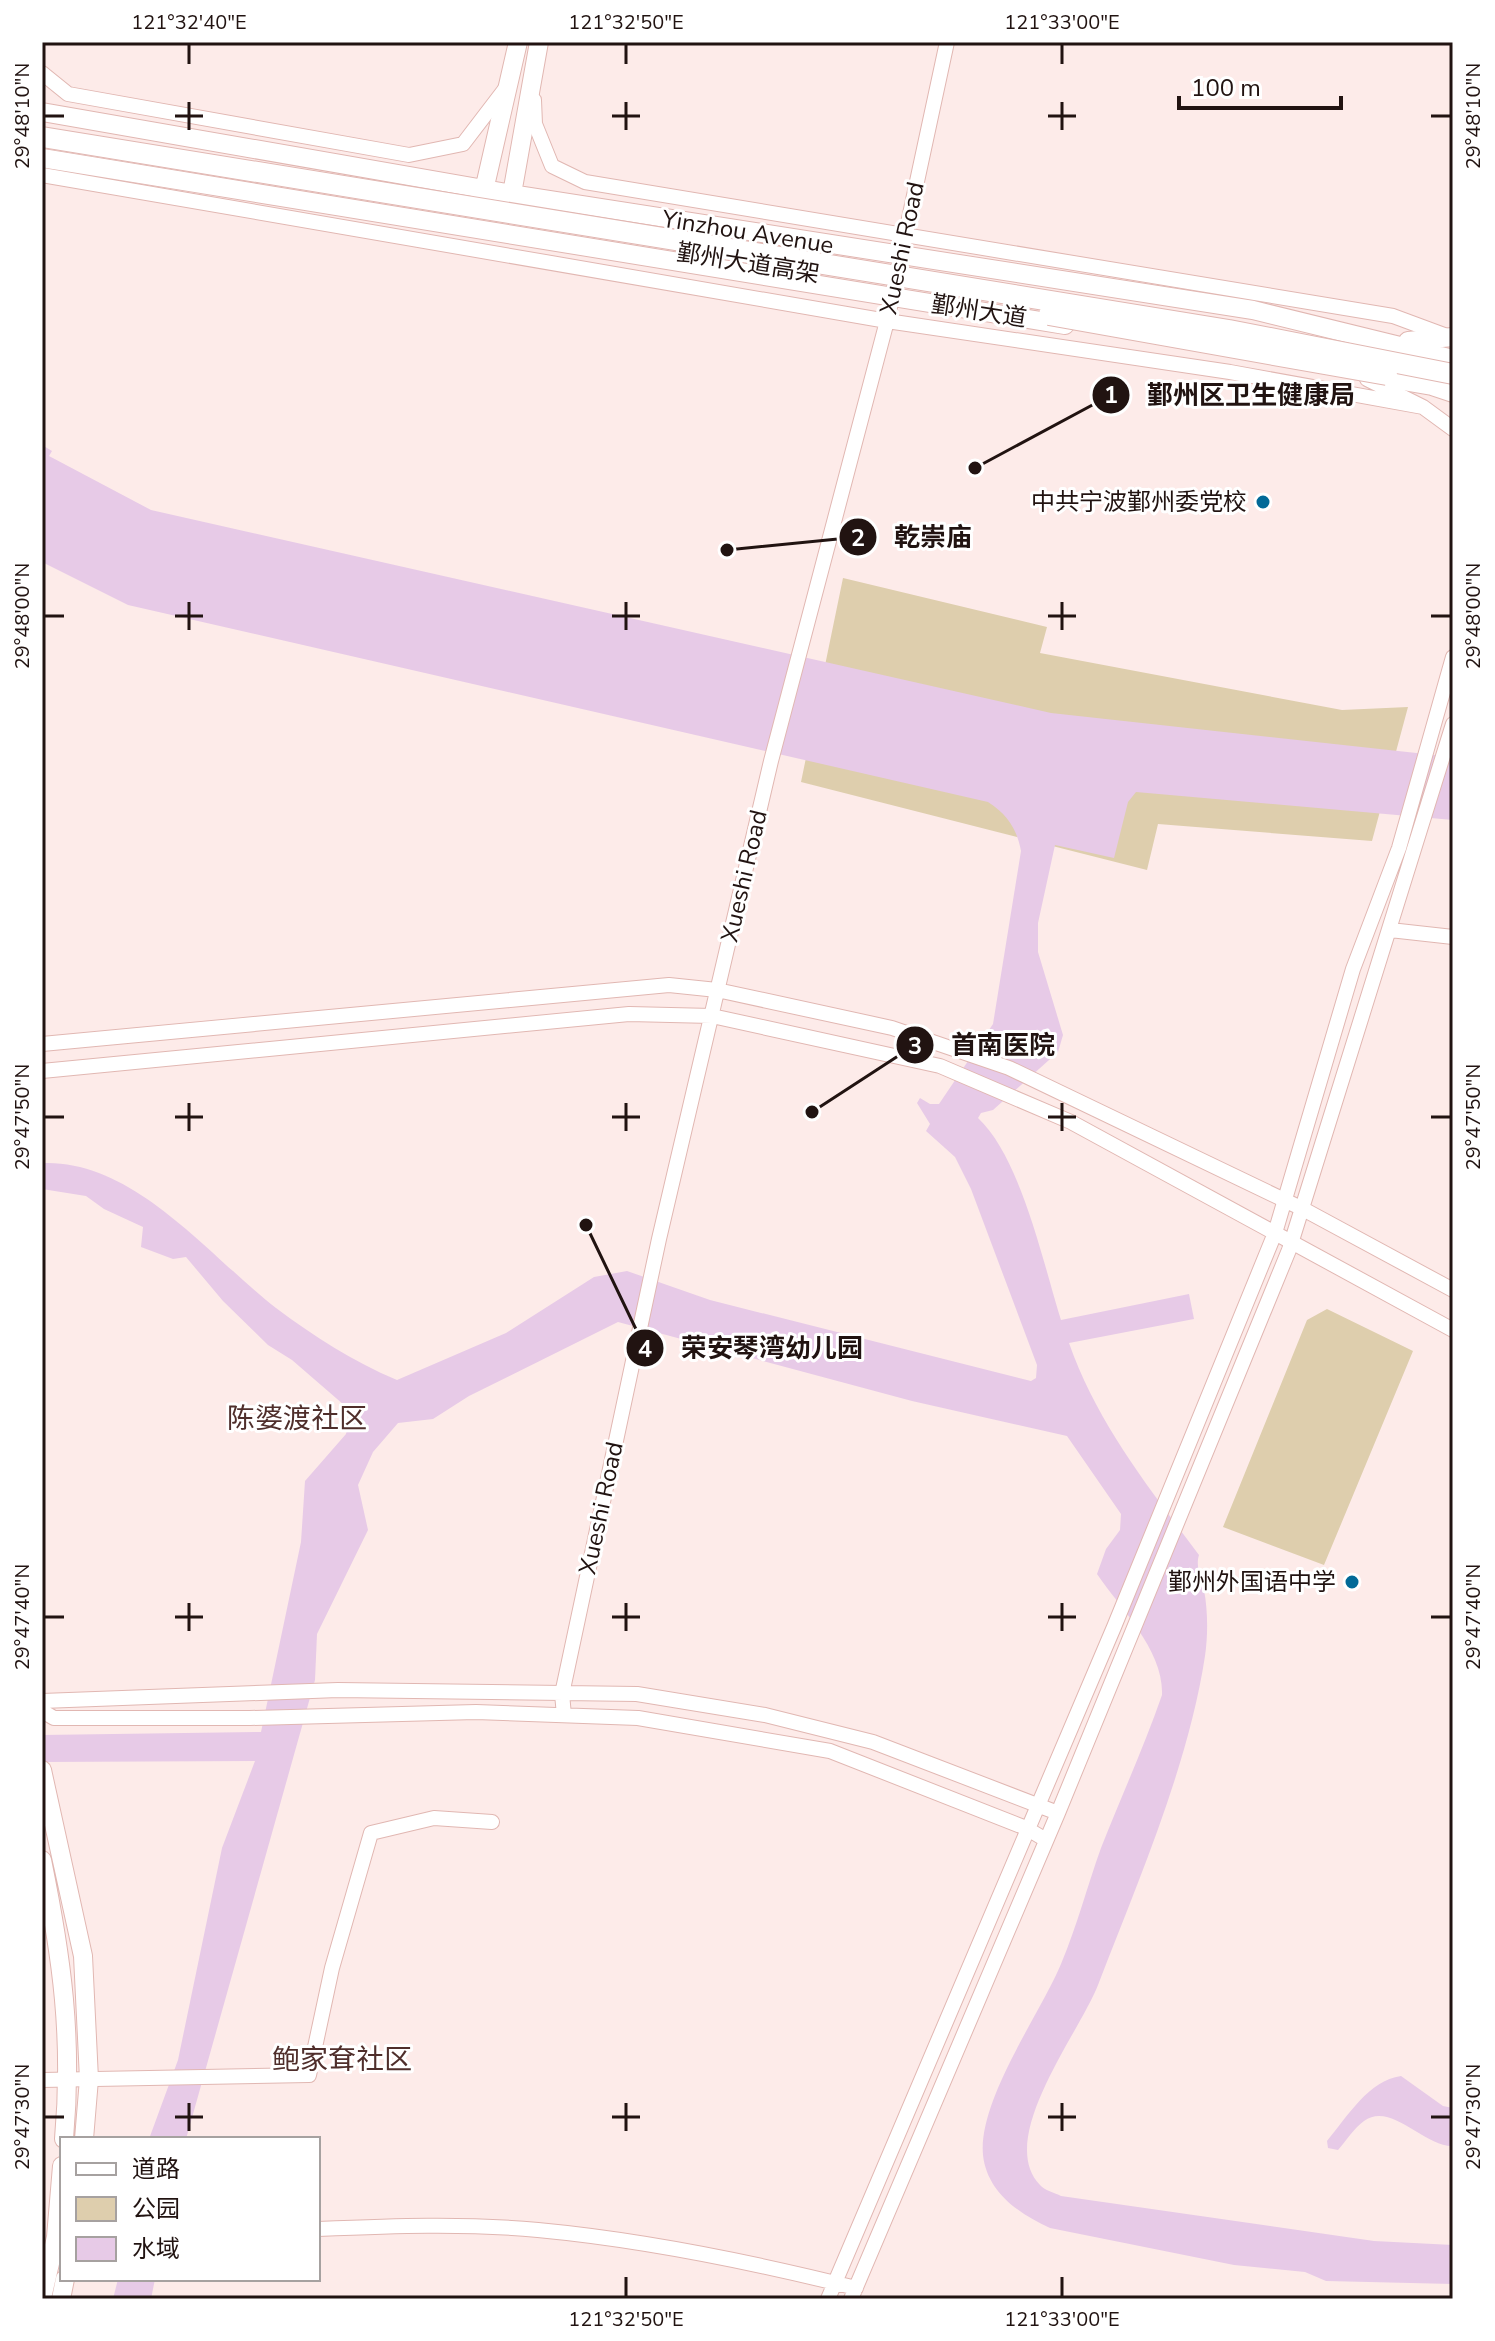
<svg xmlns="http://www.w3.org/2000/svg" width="1495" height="2341" viewBox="0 0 1495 2341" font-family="'Nunito Sans','Noto Sans SC',sans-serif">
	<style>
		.green { fill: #decead }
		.water { fill: #e7cae7 }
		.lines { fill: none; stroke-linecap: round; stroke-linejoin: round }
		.minor-casing { stroke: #e1b7b2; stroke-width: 16 }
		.major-casing { stroke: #e1b7b2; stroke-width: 20 }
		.minor { stroke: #fff; stroke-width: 14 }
		.major { stroke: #fff; stroke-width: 18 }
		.highway-bridge-casing { stroke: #e1b7b2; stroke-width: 22; stroke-linecap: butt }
		.highway-bridge { stroke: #fff; stroke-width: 20 }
		.ticks { fill: none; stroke: #211311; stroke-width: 3 }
		.poi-dot { fill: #026997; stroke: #fff; stroke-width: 3 }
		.labels { text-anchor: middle; stroke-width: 6; stroke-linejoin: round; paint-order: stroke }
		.street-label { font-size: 24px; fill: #211311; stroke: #fff }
		.poi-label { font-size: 24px; fill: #211311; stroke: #fff; text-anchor: end }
		.quarter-label { font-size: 28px; fill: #4f2e2b; stroke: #fff }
		.leader { fill: none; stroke: #211311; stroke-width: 3 }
		.callout-dot { fill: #211311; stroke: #fff; stroke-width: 3 }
		.mark-label { font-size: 24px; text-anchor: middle; font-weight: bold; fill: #fff }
		.callout-label { font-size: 26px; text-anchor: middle; font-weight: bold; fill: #211311; stroke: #fff; stroke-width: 6; stroke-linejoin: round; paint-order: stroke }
		.neatline { fill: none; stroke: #211311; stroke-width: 3 }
		.ticks-label { font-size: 20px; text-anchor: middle; fill: #211311 }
	</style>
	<rect width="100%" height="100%" fill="#fdebe9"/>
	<path class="green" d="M843,578l204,49 -7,26 302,57 66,-3 -36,134 -214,-17 -11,46 -346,-88z
		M1327,1309l86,42 -89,214 -101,-38 84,-207z"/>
	<path class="water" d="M42,445l10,6 -3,5 102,54 900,203 402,44v63l-317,-28 -8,10 -14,56 -59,-13 -17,78v29l25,83 -5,17 -65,58 -12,3 -3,5c43,40 65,145 83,202l128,-26 5,25 -125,24c28,80 80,145 130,212 -4,13 3,22 5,35 4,21 4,45 1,66 -17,111 -67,225 -107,329 -18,47 -103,154 -58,200 4,5 15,8 21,11l313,45 79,4v39l-127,-3 -21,-9 -71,-7 -184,-37c-31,-14 -63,-36 -67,-73 -5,-55 57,-141 78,-191 16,-38 26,-77 40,-116 20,-51 43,-101 61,-153 2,-44 -41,-86 -65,-121l9,-25 14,-19 1,-16 -54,-78 -155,-35 -294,-79 -149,74 -36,23 -35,4 -25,29 -15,33 10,45 -51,104 -2,46 -129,459h-37l29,-79 44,-212 33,-87 -213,1v-27l219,-3 40,-190 4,-61 41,-47 5,-23 -59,-51 -24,-15 -45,-44 -37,-44 -13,2 -32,-12 2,-20 -39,-18 -18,-13 -44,-7v-26c92,-4 167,93 234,145 39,29 76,53 121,72l109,-47 88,-56 33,-6 83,29 321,81 5,-3 1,-13 -66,-176 -16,-32 -29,-26 4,-7 -13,-21 3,-5 10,6h9l54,-80 28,-173c-4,-22 -14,-37 -33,-49l-860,-197 -86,-43z
		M1401,2076l42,30 10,2v38c-29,1 -62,-45 -89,-25 -10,7 -18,20 -26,29l-10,-2 -1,-7c20,-24 42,-61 74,-65z
		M118,2279h37l-4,20h-38z"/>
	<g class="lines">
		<defs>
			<path id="minor" d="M42,73l26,21 341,61 54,-11 42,-55
				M534,100l1,24 17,42 33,16 808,134 54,20
				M42,175l845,146 343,51 193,35
				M1367,379l56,28 30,22
				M1390,930l63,7
				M42,1044l627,-59 48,5 175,38 117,40 294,141 150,81
				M42,1071l587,-57 83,2 228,50 131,56 382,208
				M42,1701l296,-11 299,4 128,21 108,27 185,71
				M42,1711l12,7h196l226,-6 162,6 192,33 196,77 20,12
				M564,1715l-2,-21 97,-455 112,-478 116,-440 60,-279
				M42,2080l267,-5 23,-107 39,-135 63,-15 58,4
				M318,2229c73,-3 146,-6 220,1 106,10 214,32 318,58
				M828,2299l286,-672 161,-394 78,-264 46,-121 54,-191
				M851,2299l207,-486 231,-563 164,-526"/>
			<path id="major" d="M42,112l470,82 741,116 200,49
				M42,158l1023,167
				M482,199l36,-157
				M510,205l29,-163
				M1408,341l45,-4
				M1374,376l58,10 21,7
				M42,1770l41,186 6,123 -5,60
				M42,1860c20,98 31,178 22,279
				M42,2298l14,-61 6,-71
				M61,2299l4,-20"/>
		</defs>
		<use href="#minor" class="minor-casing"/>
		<use href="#major" class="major-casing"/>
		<use href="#minor" class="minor"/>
		<use href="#major" class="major"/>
		<defs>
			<path id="highway-bridge" d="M42,137l1187,193 224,44
				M1049,315l338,60"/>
		</defs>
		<use href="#highway-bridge" class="highway-bridge-casing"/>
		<use href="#highway-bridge" class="highway-bridge"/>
	</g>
	<path class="ticks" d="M189,44v20M626,44v20M1062,44v20M189,102v28M626,102v28M1062,102v28M44,116h20M175,116h28M612,116h28M1048,116h28M1431,116h20M189,602v28M626,602v28M1062,602v28M44,616h20M175,616h28M612,616h28M1048,616h28M1431,616h20M189,1103v28M626,1103v28M1062,1103v28M44,1117h20M175,1117h28M612,1117h28M1048,1117h28M1431,1117h20M189,1603v28M626,1603v28M1062,1603v28M44,1617h20M175,1617h28M612,1617h28M1048,1617h28M1431,1617h20M189,2103v28M626,2103v28M1062,2103v28M44,2117h20M175,2117h28M612,2117h28M1048,2117h28M1431,2117h20M626,2277v20M1062,2277v20"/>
	<g class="poi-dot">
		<circle cx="1263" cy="502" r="8"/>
		<circle cx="1352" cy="1582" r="8"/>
	</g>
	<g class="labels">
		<g class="street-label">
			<text transform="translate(748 232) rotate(9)" y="8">Yinzhou Avenue</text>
			<text transform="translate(902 248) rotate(-78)" y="8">Xueshi Road</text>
			<text transform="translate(748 263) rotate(9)" y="8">鄞州大道高架</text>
			<text transform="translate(979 311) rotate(9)" y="8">鄞州大道</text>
			<text transform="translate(744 876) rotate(-77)" y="8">Xueshi Road</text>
			<text transform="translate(601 1508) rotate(-78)" y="8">Xueshi Road</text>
		</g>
		<g class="poi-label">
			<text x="1247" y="510">中共宁波鄞州委党校</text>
			<text x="1336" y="1590">鄞州外国语中学</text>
		</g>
		<g class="quarter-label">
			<text x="297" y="1428">陈婆渡社区</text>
			<text x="342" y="2069">鲍家耷社区</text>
		</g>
	</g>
	<path class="leader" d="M975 468L1111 395M727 550L858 537M812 1112L915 1045M586 1225L645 1348"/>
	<g class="callout-dot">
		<circle cx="975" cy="468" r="8"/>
		<circle cx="727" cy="550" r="8"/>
		<circle cx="812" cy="1112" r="8"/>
		<circle cx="586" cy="1225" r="8"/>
		<circle cx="1111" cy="395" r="20"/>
		<circle cx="858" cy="537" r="20"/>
		<circle cx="915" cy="1045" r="20"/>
		<circle cx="645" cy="1348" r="20"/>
	</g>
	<g class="mark-label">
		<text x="1111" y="403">1</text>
		<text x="858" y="546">2</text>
		<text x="915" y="1054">3</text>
		<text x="645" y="1357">4</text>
	</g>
	<g class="callout-label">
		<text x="1251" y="404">鄞州区卫生健康局</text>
		<text x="933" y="546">乾崇庙</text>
		<text x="1003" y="1054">首南医院</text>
		<text x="772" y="1357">荣安琴湾幼儿园</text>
	</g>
	<rect width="1495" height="2341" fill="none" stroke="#ffffff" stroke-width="88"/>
	<rect x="60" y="2137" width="260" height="144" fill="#ffffff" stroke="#a6a1a0" stroke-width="2"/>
	<rect x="76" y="2163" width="40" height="12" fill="#ffffff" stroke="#a6a1a0" stroke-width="2"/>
	<text x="132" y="2177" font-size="24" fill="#211311">道路</text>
	<rect x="76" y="2197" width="40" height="24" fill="#decead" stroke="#a6a1a0" stroke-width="2"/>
	<text x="132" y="2217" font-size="24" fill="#211311">公园</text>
	<rect x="76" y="2237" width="40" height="24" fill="#e7cae7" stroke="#a6a1a0" stroke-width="2"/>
	<text x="132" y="2257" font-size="24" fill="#211311">水域</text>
	<path d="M1179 96v12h162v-12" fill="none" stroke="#211311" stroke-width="4"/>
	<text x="1191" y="96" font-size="24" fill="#211311" stroke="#ffffff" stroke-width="6" paint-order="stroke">100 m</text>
	<rect x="44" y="44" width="1407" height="2253" class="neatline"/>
	<g class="ticks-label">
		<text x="189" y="29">121°32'40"E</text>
		<text x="626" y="29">121°32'50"E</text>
		<text x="1062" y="29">121°33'00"E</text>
		<text transform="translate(22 116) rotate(-90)" y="7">29°48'10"N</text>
		<text transform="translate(1473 116) rotate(-90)" y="7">29°48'10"N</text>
		<text transform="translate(22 616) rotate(-90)" y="7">29°48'00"N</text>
		<text transform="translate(1473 616) rotate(-90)" y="7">29°48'00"N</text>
		<text transform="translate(22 1117) rotate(-90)" y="7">29°47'50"N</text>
		<text transform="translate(1473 1117) rotate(-90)" y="7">29°47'50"N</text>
		<text transform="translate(22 1617) rotate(-90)" y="7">29°47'40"N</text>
		<text transform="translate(1473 1617) rotate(-90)" y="7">29°47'40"N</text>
		<text transform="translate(22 2117) rotate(-90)" y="7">29°47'30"N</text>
		<text transform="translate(1473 2117) rotate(-90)" y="7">29°47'30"N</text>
		<text x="626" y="2326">121°32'50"E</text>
		<text x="1062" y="2326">121°33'00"E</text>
	</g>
</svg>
